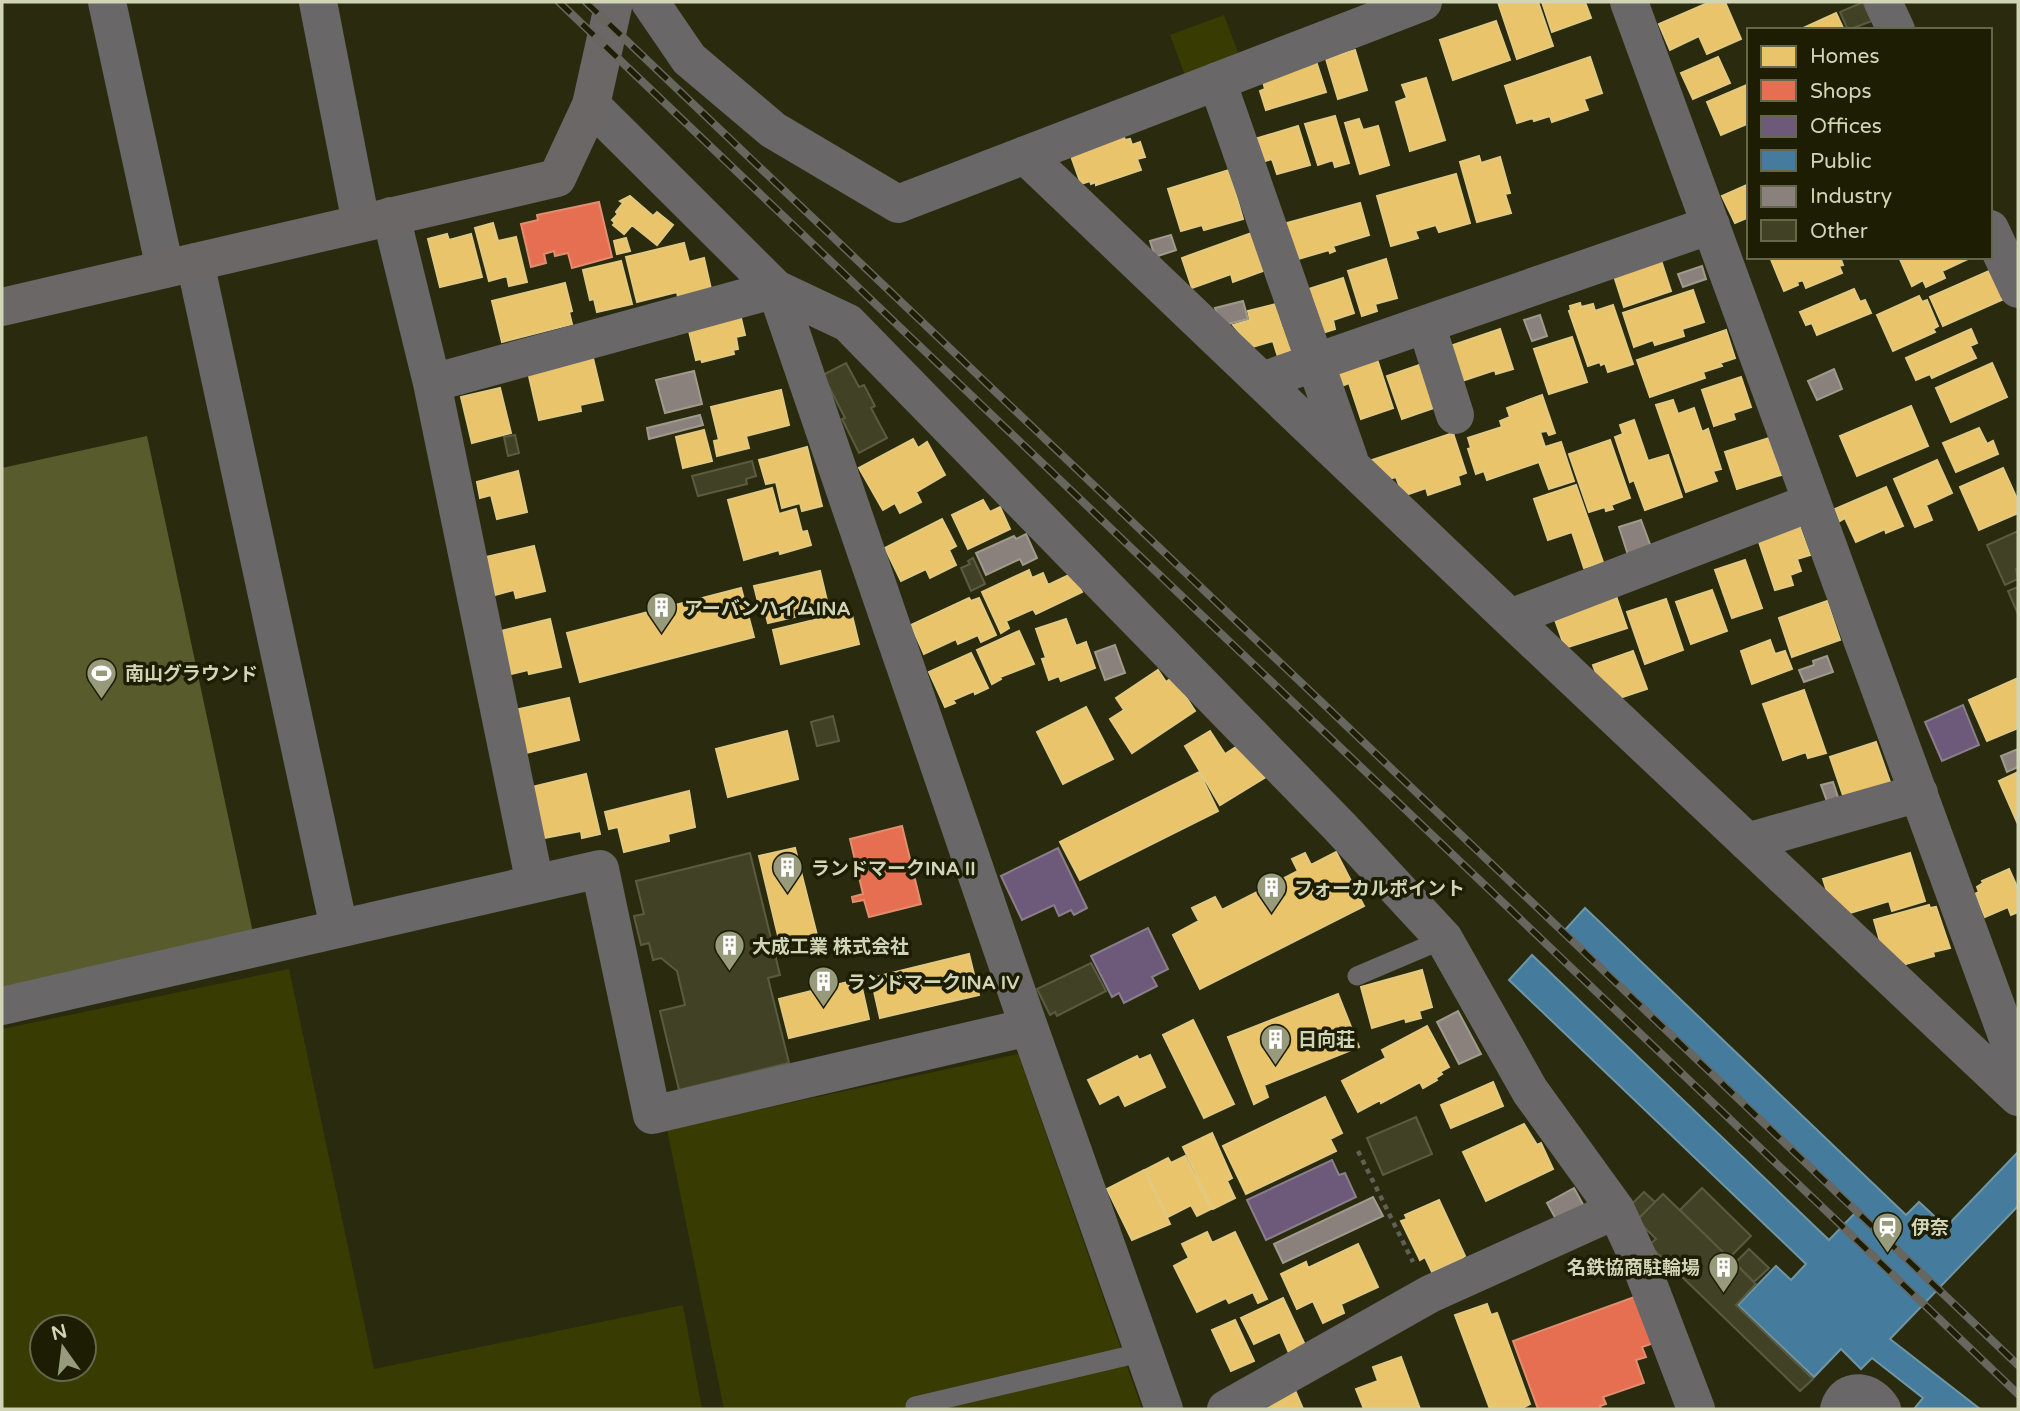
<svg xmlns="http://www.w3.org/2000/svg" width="2020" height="1411" viewBox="0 0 2020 1411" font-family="'Varela Round','Noto Sans JP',sans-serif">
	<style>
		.built { fill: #383b02; fill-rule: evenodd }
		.green { fill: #585b2b }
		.homes { fill: #e9c46a; stroke: #e2c980; stroke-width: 2 }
		.shops { fill: #e76f51; stroke: #e18e6f; stroke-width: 2 }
		.offices { fill: #6d597a; stroke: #8b7e8c; stroke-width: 2 }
		.public { fill: #457b9d; stroke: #6f96a4; stroke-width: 2 }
		.industry { fill: #8a817c; stroke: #a09a8d; stroke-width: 2 }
		.building { fill: #414225; stroke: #5a5b42; stroke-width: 2 }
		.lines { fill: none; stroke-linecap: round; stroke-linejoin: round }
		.path { stroke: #616058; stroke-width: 4.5; stroke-dasharray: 5 5; stroke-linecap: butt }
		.lane { stroke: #696767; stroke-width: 19 }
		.street { stroke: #696767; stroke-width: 38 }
		.secondary { stroke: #6b6766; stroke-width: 38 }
		.rail-casing { stroke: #67665f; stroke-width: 8 }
		.rail { stroke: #1c1d03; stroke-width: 5; stroke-dasharray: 16; stroke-linecap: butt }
		.labels { text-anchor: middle; stroke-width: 7; stroke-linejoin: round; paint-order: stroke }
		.poi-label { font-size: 19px; font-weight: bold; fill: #d2d5b5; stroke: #1c1d03; text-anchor: start }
	</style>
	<rect width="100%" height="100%" fill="#2a2b0e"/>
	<path class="built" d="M1224,15l16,43 -54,20 -16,-43z
		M289,969l85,400 309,-64 19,104h-700v-380zM42,1327h42v42h-42z
		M1018,1054l124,355h-418l-57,-280z"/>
	<path class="green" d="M147,436l106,497 -251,57v-522z"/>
	<path class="homes" d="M1498,2h40l15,44 -36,13z
		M1542,2h43l6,16 -39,14z
		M1710,2h15l16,37 -34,15 -8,-18 -29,14 -11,-26z
		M1836,13l8,17h-45z
		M1496,21l14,39 -57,20 -13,-40z
		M1355,50l12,40 -29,9 -12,-40z
		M1590,57l12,36 -18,6 4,11 -36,12 -2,-6 -16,5 -1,-3 -16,5 -12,-37z
		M1718,57l12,26 -37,16 -12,-26z
		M1316,61l10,31 -60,18 -6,-19 5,-2 -3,-11z
		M1426,78l19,62 -35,11 -14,-49 11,-4 -5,-13z
		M1749,84v39l-28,12 -14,-33z
		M1335,116l14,47 -14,4 -2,-7 -15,5 -13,-41z
		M1359,119l4,11 15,-4 11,39 -29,9 -15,-51z
		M1298,126l12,39 -33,9 -5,-15 -10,3 -7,-23z
		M1123,135l2,5 5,-1 2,6 8,-3 5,15 -8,2 4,11 -45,15v-3l-5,2 -1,-3 -9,3 -10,-28z
		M1479,156l2,7 19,-6 10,36 -5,1 6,19 -34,9 -17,-60z
		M1229,170l14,49 -39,11 -2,-5 -21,6 -13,-42z
		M1456,174l14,49 -31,9 -3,-7 -21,6 3,7 -27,8 -14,-50z
		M1749,184v33l-14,6 -13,-27z
		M630,196l23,20 4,-4 16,13 -16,20 -25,-20 -8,9 -11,-9 2,-2 -3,-3 6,-6 -2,-2 7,-9 -3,-2z
		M1360,203l9,32 -36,11 2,5 -5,2 -1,-3 -31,9 -18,-34z
		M493,223l5,18 18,-4 11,45 -18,4 -2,-10 -18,5 -14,-53z
		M1257,231l14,37 -38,14 -2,-8 -39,14 -10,-30z
		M447,234l2,6 22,-6 11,43 -42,10 -12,-48z
		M626,238l4,13 -13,3 -3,-13z
		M684,243l5,19 15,-4 7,31 -33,8 -1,-5 -40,10 -11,-45z
		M1659,254l12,37 -47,16 -12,-37z
		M1770,257h70l3,8 -4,1 3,7 -36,15 -3,-8 -6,2 1,3 -14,6z
		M1899,257h73l-30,14 3,7 -19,9 -3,-7 -11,6z
		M1386,259l11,39 -22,6 2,7 -15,5 -14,-45z
		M621,261l11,43 -35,8 -3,-13 -4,1 -7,-30z
		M1989,271l17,27 -63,28 -13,-29z
		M1343,278l11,35 -21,7 2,9 -16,5 -13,-44z
		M565,283l7,28 -3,1 3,12 -70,18 -10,-41z
		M1854,289l6,13 5,-2 6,13 -54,22 -5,-12 -6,2 -6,-13z
		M1693,290l11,32 -22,7 2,7 -29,9 -2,-5 -19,7 -11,-34z
		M1919,296l3,6 5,-2 11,26 -5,3 2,3 -42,19 -16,-36z
		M1580,303l1,4 12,-3 2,7 18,-6 20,59 -25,8 -3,-9 -4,2 -1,-3 -12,4 -19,-55 2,-1 -1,-4z
		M1276,304l6,24 10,-3 7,26 -21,6 -5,-16 -21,6 -19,-22 17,-5 -2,-9z
		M740,314l5,21 -9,2 2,12 -5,1 1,4 -32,8 -1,-3 -5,1 -8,-33z
		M1500,329l13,40 -17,5 -1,-4 -39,13 -12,-35z
		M1971,329l6,14 -7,3 6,12 -44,20 -2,-4 -14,6 -10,-22z
		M1726,330l9,28 -15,5 2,3 -19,6 2,6 -55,19 -13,-37z
		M1572,337l15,45 -38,12 -15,-45z
		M592,354l11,46 -23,5 1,6 -42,9 -11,-48z
		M1377,359l16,49 -32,11 -12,-36 -7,3 -5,-14z
		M1425,363l15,43 -38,13 -15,-43z
		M1992,363l15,34 -56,25 -15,-34z
		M1741,377l10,30 -18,6 2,6 -21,7 -12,-36z
		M500,388l11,45 -39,10 -11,-46z
		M781,390l8,35 -43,11 3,12 -32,8 -3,-15 5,-1 -8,-33z
		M1542,395l13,38 -6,2 -2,-4 -7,1 5,15 16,-5 13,39 -25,8 -10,-27 -52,18 -3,-9 -8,3 -8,-25 3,-1 -3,-10 34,-11 -2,-6 10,-4 -3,-9z
		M1673,400l5,14 16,-6 8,24 6,-3 13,40 -8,2 4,10 -31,11 -30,-87z
		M1911,406l17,40 -71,30 -17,-40z
		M1634,420l14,41 20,-6 14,42 -37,13 -11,-30 -4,2 -15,-45 8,-3 -3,-9z
		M1979,428l8,16 6,-3 5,13 -42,18 -13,-29z
		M704,430l8,31 -29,7 -7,-31z
		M1453,433l13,40 -8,3 2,8 -32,11 -2,-7 -23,8 -7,-19 -11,3 -13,-20z
		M1769,438l12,37 -44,14 -12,-37z
		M913,439l5,9 9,-6 18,33 -29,17 5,10 -21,11 -5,-10 -12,7 -24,-42z
		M1610,440l20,58 -19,7 2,4 -7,2 -1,-4 -16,5 -20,-58z
		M807,447l15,59 -20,5 -2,-8 -18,5 -6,-26 -10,2 -7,-24z
		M1937,460l15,33 -26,12 6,15 -17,7 -21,-48z
		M2003,468l15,33v12l-39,17 -19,-43z
		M518,471l9,41 -30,7 -6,-24 -11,3 -3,-16z
		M1576,485l27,77 -19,6 -12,-36 -24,8 -14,-41z
		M1886,487l17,39 -17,7 -1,-4 -29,13 -11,-24 -5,3 -5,-12z
		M772,488l7,26 17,-5 6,23 5,-1 4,14 -31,9 -1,-4 -35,10 -16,-60z
		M983,500l7,12 10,-5 10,22 -42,20 -16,-34z
		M942,519l14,27 -7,4 7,15 -26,13 -4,-9 -25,12 -16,-33z
		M1797,519l13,36 -13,4 4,12 -11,4 3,10 -18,5 -19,-57z
		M534,546l11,45 -29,7 -2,-8 -19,5 -9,-38z
		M1745,560l17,48 -30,10 -17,-48z
		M1029,570l3,8 11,-5 5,12 25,-12 9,19 -46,22 -3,-5 -27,12 3,7 -8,5 -19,-41z
		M820,571l9,38 -61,14 -6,-22 -4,1 -4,-16z
		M741,588l13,49 -174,45 -13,-49z
		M1712,590l15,41 -36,13 -15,-42z
		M1615,593l12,35 -62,20 -12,-34z
		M969,598l2,3 8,-3 17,37 -15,7 -3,-7 -20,9 -2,-5 -32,15 -13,-29z
		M1666,599l17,51 -38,14 -18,-52z
		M1827,601l13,39 -48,17 -13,-39z
		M851,611l8,33 -78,20 -8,-34z
		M550,619l11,48 -32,7 -1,-4 -17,4 -10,-43z
		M1066,619l10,27 10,-4 9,26 -34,13 -2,-5 -10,4 -7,-21 4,-1 -10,-29z
		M1019,631l15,33 -34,13 1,2 -9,5 -15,-34z
		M1770,640l5,14 10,-3 7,18 -40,15 -11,-33z
		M1633,651l14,38 -33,11 -12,-10 -9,-25z
		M971,653l17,35 -13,6 -1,-3 -21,9 2,3 -10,4 -16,-35z
		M1158,670l8,12 7,-5 22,34 -63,42 -22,-34 14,-9 -8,-12z
		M2018,678v50l-31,13 -18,-41z
		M1804,690l22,63 -18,5 -2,-6 -23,8 -20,-56z
		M569,698l10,42 -53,13 -11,-43z
		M1086,707l27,52 -50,25 -26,-52z
		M787,731l11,48 -70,18 -12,-48z
		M1210,731l15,23 19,-12 22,35 -46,28 -35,-59z
		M1876,742l14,40 -44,22 -16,-47z
		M1199,772l19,39 -138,69 -20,-38z
		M2018,772v49l-1,1 -18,-41z
		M586,774l14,60 -18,4 -1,-7 -37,7 -12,-51z
		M689,791l6,36 -27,7 1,7 -45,11 -6,-25 -9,2 -4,-17z
		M795,848l22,87 -37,9 -21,-88z
		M1336,852l28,54 -164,83 -27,-54 26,-14 -7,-13 23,-11 7,13 76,-39 -6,-12 13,-6 6,12z
		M1910,853l15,48 -33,10 -3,-10 -49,15 -9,-12 -8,-25z
		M2009,869l9,20v23l-7,3 -3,-8 -23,10 -10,-23 4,-2 -2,-5 6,-4 -1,-2z
		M1929,905l1,3 6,-1 14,41 -17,4 1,4 -35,10 -14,-7 -11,-39z
		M969,954l10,41 -99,23 -9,-40z
		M1422,970l10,37 -13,4 2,7 -15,4 -1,-4 -33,10 -11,-41z
		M860,979l9,40 -80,19 -10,-39z
		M1338,994l21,53 -95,38 4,12 -14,7 -26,-67z
		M1193,1020l41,84 -30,14 -41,-83z
		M1427,1026l22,41 -9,5 2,2 -6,4 1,2 -14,8 -3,-6 -39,21 -1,-3 -22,12 -16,-31 44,-23 -4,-8z
		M1150,1055l15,32 -40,19 -6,-12 -19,10 -12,-24 49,-24 2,4z
		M1493,1082l10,24 -52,22 -10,-23z
		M1325,1097l17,36 -12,6 6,12 -90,43 -23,-48z
		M1524,1124l13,21 4,-2 12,26 -67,32 -23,-49z
		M1212,1133l20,45 -5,3 8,17 -22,11 -30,-62z
		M1185,1156l26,53 -14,7 -6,-11 -23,12 -23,-47 23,-12 3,5z
		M1144,1170l26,54 -38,16 -25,-51z
		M1439,1200l26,56 -3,2 3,7 -6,3 -3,-7 -24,11 -7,-15 -5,3 -19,-39 6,-2 -2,-4z
		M1207,1232l5,11 23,-11 32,67 -9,4 -5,-11 -24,11 -3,-5 -29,14 -23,-46 15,-8 -7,-14z
		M1358,1244l20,43 -37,17 3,9 -21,10 -10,-22 -16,8 -16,-35 25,-12 2,6z
		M1283,1298l22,47 -16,8 -9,-21 -26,12 -13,-26z
		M1487,1304l4,11 6,-2 33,91 -6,3 1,2h-35l-35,-94z
		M1235,1320l19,41 -23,10 -19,-41z
		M1401,1357l19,52h-56l-8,-20 22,-8 -5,-14z
		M1291,1381l12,28h-42z"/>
	<path class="shops" d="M599,202l13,55 -40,11 -4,-15 -13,3 -1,-5 -10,3 2,9 -15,4 -10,-43 17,-4 -1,-5z
		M902,826l19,78 -52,13 -5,-17 -11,2 -1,-5 11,-3 -13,-55z
		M1637,1296l17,47 -12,4 4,10 -10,3 8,23 -41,14 3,7 -6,2 1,3h-63l-25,-68z"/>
	<path class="offices" d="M1963,705l16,40 -37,16 -17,-39z
		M1058,848l29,60 -13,7 -3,-5 -12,6 -5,-11 -32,15 -21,-44z
		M1148,928l20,41 -16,8 5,9 -33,17 -5,-10 -7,4 -21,-41z
		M1332,1160l7,15 6,-2 11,24 -90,43 -19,-40z"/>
	<path class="public" d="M1585,908l321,307 13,-13 27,25 71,-74 1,2v51l-128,133 90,70h-66l9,-11 -51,-40 -11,11 -20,-20 -27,28 -76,-72 38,-39 15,14 15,-16 -297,-284 23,-25 297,285 28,-29 -293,-280z"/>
	<path class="industry" d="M1171,235l5,15 -21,7 -5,-16z
		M1702,266l4,13 -23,8 -5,-13z
		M1243,301l5,18 -28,7 -5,-18z
		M1540,315l7,21 -15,5 -8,-21z
		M1834,369l8,20 -25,11 -9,-19z
		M694,371l8,33 -37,9 -9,-33z
		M700,415l3,10 -54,14 -2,-11z
		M1641,520l10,27 -23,8 -9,-28z
		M1026,534l11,24 -14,7 -3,-6 -34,16 -10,-22 38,-17 2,3z
		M1115,645l10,28 -20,7 -10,-28z
		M1827,656l6,16 -29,10 -5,-12 15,-5 -1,-4z
		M2018,749v18l-11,5 -6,-16z
		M1833,782l7,21 -11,4 -8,-22z
		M1458,1011l23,43 -22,10 -22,-42z
		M1574,1188l11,20 -27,15 -11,-20z
		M1373,1197l10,19 -100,47 -9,-19z"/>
	<path class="building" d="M1863,2l9,19 -24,9 -8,-18z
		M846,363l13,24 5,-2 11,21 -4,2 16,30 -28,15 -17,-34 3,-1 -22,-43z
		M515,435l4,18 -11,3 -4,-19z
		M752,461l4,15 -10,3 1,5 -49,12 -6,-20z
		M2018,531v37l-2,1 2,10 -13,6 -18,-40z
		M973,558l12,26 -14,7 -10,-23 9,-4 -2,-3z
		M2018,587v27l-10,-23z
		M833,716l6,25 -22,5 -6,-24z
		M750,853l30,122 -12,3 21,85 -110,27 -19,-79 25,-6 -8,-34 -16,-13 -8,2 -4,-17 -8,2 -7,-29 10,-2 -8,-33z
		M1091,963l15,28 -49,25 -2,-4 -5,3 -13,-26z
		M1416,1117l16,37 -49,21 -16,-37z
		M1702,1188l49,48 -22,22 -49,-48z
		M1644,1192l11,10 -18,18 -11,-10z
		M1663,1194l93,90 -20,21 77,74 -13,12 -151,-146 7,-6 -19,-19z
		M1749,1249l20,19 -15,14 -19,-19z"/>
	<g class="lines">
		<path class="path" d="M1358,1151l55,111"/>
		<path class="lane" d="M1357,976l87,-37
			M915,1406l229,-54"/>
		<path class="street" d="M107,2l58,267
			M318,2l43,221
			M650,2l39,57 84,71 125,74 525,-202
			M1629,2l389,1064
			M1883,2l13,28
			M1217,81l132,378
			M591,105l185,184 72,34 493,505 103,111 86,152 86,119 23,50 57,149
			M1025,155l485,463 508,479
			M391,216l41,167 103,501
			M1990,229l28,60
			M195,262l144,666
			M776,289l248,724 140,396
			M1426,324l29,91
			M1262,381l449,-156
			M432,383l344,-94
			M1510,618l302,-116
			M1747,842l172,-49
			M2,1006l598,-137 52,246 377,-88
			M1226,1409l204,-115 186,-84
			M1839,1409c7,-24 33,-18 43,0"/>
		<path class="secondary" d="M2,307l555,-129 34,-73 23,-103"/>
		<defs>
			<path id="rail" d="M559,2l1459,1392
				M586,2l1432,1363"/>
		</defs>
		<use href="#rail" class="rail-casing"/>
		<use href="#rail" class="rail"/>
	</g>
	<defs>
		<symbol id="building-pin" viewBox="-11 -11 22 30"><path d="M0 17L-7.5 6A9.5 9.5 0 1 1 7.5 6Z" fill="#979a7b" stroke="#1c1d03"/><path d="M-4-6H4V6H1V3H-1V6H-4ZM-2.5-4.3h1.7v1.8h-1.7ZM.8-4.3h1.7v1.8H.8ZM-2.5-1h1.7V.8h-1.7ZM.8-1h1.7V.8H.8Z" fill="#fff"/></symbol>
		<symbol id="stadium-pin" viewBox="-11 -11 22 30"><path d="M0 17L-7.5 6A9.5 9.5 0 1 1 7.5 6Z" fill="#979a7b" stroke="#1c1d03"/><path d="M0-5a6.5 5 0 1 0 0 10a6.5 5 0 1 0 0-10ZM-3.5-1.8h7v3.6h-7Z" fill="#fff"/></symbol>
		<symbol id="station-pin" viewBox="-11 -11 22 30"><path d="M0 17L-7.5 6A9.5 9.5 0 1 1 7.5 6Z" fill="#979a7b" stroke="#1c1d03"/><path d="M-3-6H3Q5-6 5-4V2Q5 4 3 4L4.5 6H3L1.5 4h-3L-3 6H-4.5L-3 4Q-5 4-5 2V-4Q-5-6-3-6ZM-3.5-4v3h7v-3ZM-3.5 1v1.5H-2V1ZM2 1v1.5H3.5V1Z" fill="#fff"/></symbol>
	</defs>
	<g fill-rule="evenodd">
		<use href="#building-pin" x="644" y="590" width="35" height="47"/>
		<use href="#stadium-pin" x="84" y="656" width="35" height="47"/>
		<use href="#building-pin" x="770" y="850" width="35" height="47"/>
		<use href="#building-pin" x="1254" y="870" width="35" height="47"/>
		<use href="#building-pin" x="712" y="928" width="35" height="47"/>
		<use href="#building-pin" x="806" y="964" width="35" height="47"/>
		<use href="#building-pin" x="1258" y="1022" width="35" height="47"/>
		<use href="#station-pin" x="1870" y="1210" width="35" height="47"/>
		<use href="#building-pin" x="1706" y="1250" width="35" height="47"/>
	</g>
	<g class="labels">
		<g class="poi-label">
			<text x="684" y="615">アーバンハイムINA</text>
			<text x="125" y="680">南山グラウンド</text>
			<text x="811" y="875">ランドマークINA II</text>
			<text x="1294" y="895">フォーカルポイント</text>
			<text x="752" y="953">大成工業 株式会社</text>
			<text x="847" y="989">ランドマークINA IV</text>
			<text x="1298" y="1046">日向荘</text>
			<text x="1911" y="1234">伊奈</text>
			<text x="1700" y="1274" text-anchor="end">名鉄協商駐輪場</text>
		</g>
	</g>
	<rect width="2020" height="1411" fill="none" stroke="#d2d5b5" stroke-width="7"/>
	<rect x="1747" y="28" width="245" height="231" fill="#1c1d03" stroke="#65674a" stroke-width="2"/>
	<rect x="1761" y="46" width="35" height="21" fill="#e9c46a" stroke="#65674a" stroke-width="2"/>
	<text x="1810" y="63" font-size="21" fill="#d2d5b5">Homes</text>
	<rect x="1761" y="80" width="35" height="21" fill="#e76f51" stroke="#65674a" stroke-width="2"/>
	<text x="1810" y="98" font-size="21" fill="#d2d5b5">Shops</text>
	<rect x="1761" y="116" width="35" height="21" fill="#6d597a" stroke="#65674a" stroke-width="2"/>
	<text x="1810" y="133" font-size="21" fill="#d2d5b5">Offices</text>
	<rect x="1761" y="150" width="35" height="21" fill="#457b9d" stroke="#65674a" stroke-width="2"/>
	<text x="1810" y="168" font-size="21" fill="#d2d5b5">Public</text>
	<rect x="1761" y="186" width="35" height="21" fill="#8a817c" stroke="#65674a" stroke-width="2"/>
	<text x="1810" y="203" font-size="21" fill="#d2d5b5">Industry</text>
	<rect x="1761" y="220" width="35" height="21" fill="#414225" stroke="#65674a" stroke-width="2"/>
	<text x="1810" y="238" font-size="21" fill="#d2d5b5">Other</text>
	<g transform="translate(63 1348) rotate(346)"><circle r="33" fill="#1c1d03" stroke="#65674a" stroke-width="2"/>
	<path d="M0-5L12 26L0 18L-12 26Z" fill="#979a7b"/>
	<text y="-10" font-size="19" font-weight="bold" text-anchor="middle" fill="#d2d5b5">N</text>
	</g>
</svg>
